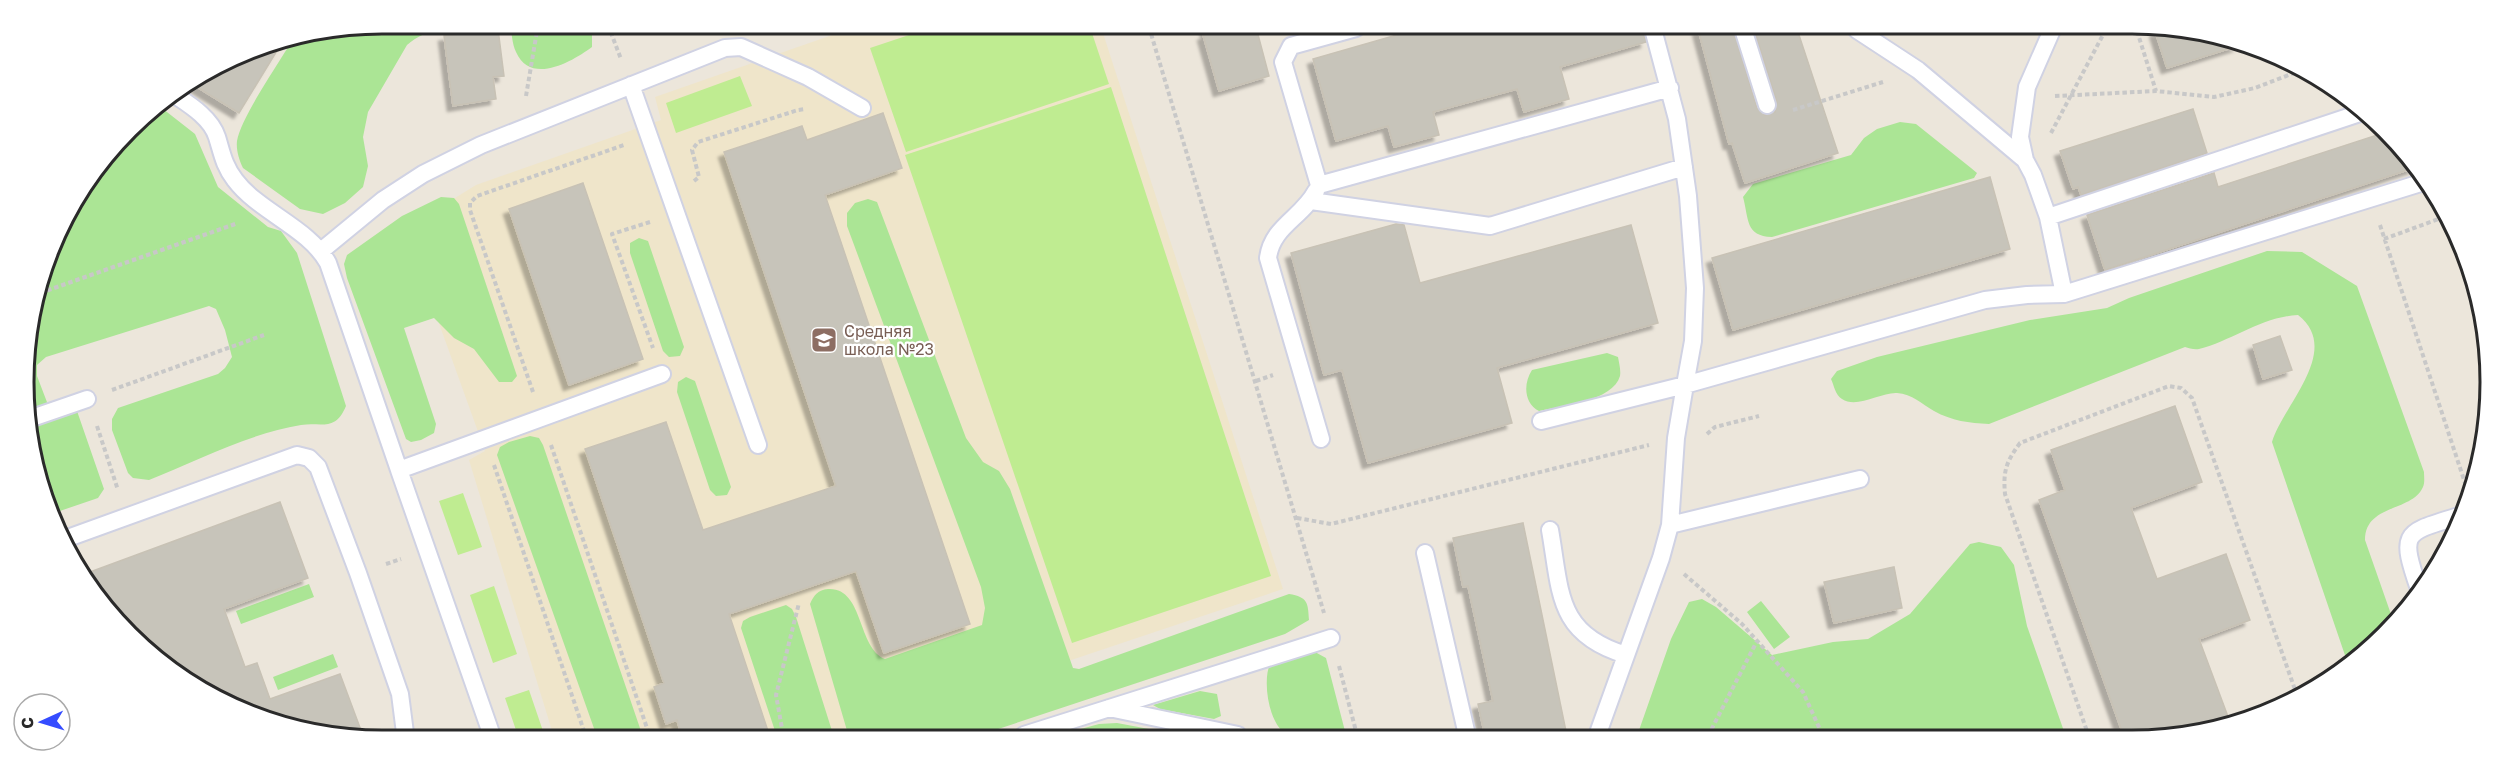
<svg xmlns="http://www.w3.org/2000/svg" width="2514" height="764" viewBox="0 0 2514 764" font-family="'Golos Text',sans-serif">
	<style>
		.education { fill: #efe5ca }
		.green { fill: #abe595 }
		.pitch { fill: #bfec91 }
		.building { fill: #c7c4ba; stroke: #c8c2b5; stroke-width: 1.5; filter: url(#shadow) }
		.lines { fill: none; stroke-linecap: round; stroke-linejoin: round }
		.service-casing { stroke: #d0d2e3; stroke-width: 20 }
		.path { stroke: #c8c8c8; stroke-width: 4; stroke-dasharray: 4.5 3; stroke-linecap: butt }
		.service { stroke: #fff; stroke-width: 16 }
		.labels { text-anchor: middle; stroke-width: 4.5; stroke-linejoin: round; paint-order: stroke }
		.education-label { font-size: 16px; fill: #785e54; stroke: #fff; text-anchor: start }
		.rim { fill: none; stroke: #2a2a2a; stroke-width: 3 }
	</style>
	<defs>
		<filter id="shadow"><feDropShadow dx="-5.5" dy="5.5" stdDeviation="1.5" flood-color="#0004"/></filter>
	</defs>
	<rect width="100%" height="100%" fill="#ece6db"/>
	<path class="education" d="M858,26l243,1 182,562 -433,145h-297l-84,-274 16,-9 -80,-222 71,-44 185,-65 -6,-23z"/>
	<path class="green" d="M382,24h92c-25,3 -47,4 -67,21l-39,67 -5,25 5,29 -5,21 -18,16 -22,11 -23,-5 -57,-41c-4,-8 -7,-18 -6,-27 4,-24 41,-76 54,-99z
		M510,25h78l4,10v12c-19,14 -61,39 -76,5 -4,-8 -4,-19 -6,-27z
		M654,25h85c-30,10 -56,16 -85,0z
		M158,105l37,29 23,53 50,40 13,4 16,22 49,153c-11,26 -24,16 -45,19 -51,8 -104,36 -152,55l-16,-2 -5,-5 -16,-43v-11l6,-11 100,-34 7,-6 7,-11 -7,-27 -9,-21 -7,-3 -163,51 -9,8v11l13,34 27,1 27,78 -6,9 -44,15 -18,-39 -9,-138 34,-113 85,-110z
		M1900,122l16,2 55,44 6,5 -3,5 -202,59c-27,-1 -23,-18 -29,-40l10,-13 98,-29 13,-17 13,-9z
		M441,197l13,1 5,6 58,172 -5,6h-13l-25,-33 -20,-11 -20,-20 -30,10 32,96 -2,9 -13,7 -10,2 -5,-3 -59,-161 -3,-14 3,-9 55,-39z
		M868,199l9,3 89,236 17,24 16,9 11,18 63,179 6,1 210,-75c19,3 19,9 20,26l-24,14 -302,100h-135l-38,-130c4,-9 8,-14 18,-15 36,-2 29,59 57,70l97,-34 3,-17 -4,-21 -134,-361v-13l8,-10z
		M639,238l9,3 36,106 -4,9 -11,1 -6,-6 -33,-98v-10z
		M2267,251l35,1 55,34 67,186c0,4 1,11 -1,15 -11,25 -58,17 -58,53l28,80 -25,31 -20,13 -76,-222c11,-37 71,-92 26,-127 -37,2 -66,26 -99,34 -5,1 -10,-1 -14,-2l-196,77c-20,-1 -37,-3 -55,-13 -12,-7 -22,-17 -37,-18 -16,-1 -40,16 -55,6 -7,-4 -8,-14 -11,-20l6,-8 40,-14 153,-37 77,-12 22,-10z
		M1607,353l11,4c1,6 3,13 2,19 -7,25 -58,30 -81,35 -15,-8 -16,-27 -7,-41z
		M686,377l9,4 36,106 -4,8 -11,1 -6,-6 -33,-98 1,-10z
		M530,436l9,2 4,7 99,289h-46l-99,-279 3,-8 9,-5z
		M1979,542l22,5 13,18 13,61 39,111 -429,-1 34,-97 18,-37 13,-3 14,8 56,48 61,-13 35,-3 42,-25 60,-70z
		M309,584l5,13 -73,27 -5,-13z
		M1761,601l29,36 -16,12 -27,-37z
		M786,605l6,4 4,8 37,117h-57l-35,-106 2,-7 7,-4z
		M1315,652l11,6 20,77h-58c-19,-8 -26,-54 -18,-71z
		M333,654l5,13 -60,23 -5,-13z
		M1200,691l17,3 4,22 -7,3 -54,-10 -7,-4z
		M1117,723l64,12h-122l40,-11z"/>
	<path class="pitch" d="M936,26l154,1 19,57 -203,68 -36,-104z
		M740,76l12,30 -76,27 -10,-30z
		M1111,87l160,489 -199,67 -167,-488z
		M463,493l19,54 -24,8 -19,-54z
		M494,586l23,68 -24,9 -23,-68z
		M529,690l15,44 -27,-1 -12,-35z"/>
	<path class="building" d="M1205,27h51l13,49 -50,15 -16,-56 4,-1z
		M1421,28l222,1 3,13 -86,25 9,32 -45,13 -7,-23 -84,23 6,23 -45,12 -6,-21 -52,15 -23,-82z
		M498,29l6,47 -11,1 3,22 -43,7 -9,-70z
		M1698,29h35l24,79 8,7 10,-3 2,-10 -23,-73h43l41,124 -93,30 -13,-40 -3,1z
		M2155,31h47l36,15 -71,22z
		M281,44l-42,69 -47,-29 53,-33z
		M2193,109l14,44 -126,42 -3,-8 -5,2 -13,-38z
		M883,113l19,55 -77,27 145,429 -86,29 -28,-82 -127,43 40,120h-88l-4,-14 -11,4 -12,-37 10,-4 -79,-234 81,-27 37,108 133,-44 -112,-334 78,-26 5,14z
		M2380,134l34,34 -309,102 -18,-55 127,-42 4,14z
		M1990,177l20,72 -277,81 -21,-72z
		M583,183l60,176 -74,26 -60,-176z
		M1396,224l8,1 16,58 211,-58 27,98 -161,45 15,55 -144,40 -26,-93 -18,5 -33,-122z
		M2280,336l12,34 -29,9 -10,-34z
		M2175,406l27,76 -71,26 26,71 69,-25 24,66 -51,19 31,83 -52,15h-54l-85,-237 26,-10 -14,-40z
		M280,502l28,76 -84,31 21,58 12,-4 13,36 70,-25 22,59h-50l-129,-53 -98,-99 -3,-6z
		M1523,523l44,213h-82l-7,-32 15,-3 -25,-115 -5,1 -10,-49z
		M1894,567l8,41 -68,15 -10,-41z"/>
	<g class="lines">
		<defs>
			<path id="service" d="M1356,28l-65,18 -8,16 36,123 351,-97
				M1743,29l24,76
				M1857,30l61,40 107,90
				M2052,30l-25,57 -7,50 5,23 8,15 15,42 16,77
				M631,85l127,360
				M175,95c15,10 36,23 42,42 5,16 7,29 18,43 24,32 74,48 93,83l71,207 263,-96
				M1316,191c-14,27 -44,35 -48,67l53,181
				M1311,201l179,25 194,-59
				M2048,217l312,-104
				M321,251l62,-51 40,-26 58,-29 244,-97 16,-1 67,30 54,31
				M32,418l55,-19
				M1541,421l144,-36 8,-44 2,-53 -7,-92 -11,-77 -24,-90
				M399,470l92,263
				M1670,525l190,-46
				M1550,530c11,62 6,104 76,125
				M65,539l232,-84 12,3 9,9 40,106 42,121 5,39
				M1425,553l42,182
				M2419,589c-20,-58 -15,-56 40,-73
				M1109,708l129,27
				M1024,735l307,-97
				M1597,736l64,-178 9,-33 6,-87 9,-53 300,-85 42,-5 37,-1 363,-113"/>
		</defs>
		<use href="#service" class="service-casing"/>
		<path class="path" d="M608,25l13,34
			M1149,27l175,586
			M2137,31l19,60
			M779,33l19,-7
			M526,96l12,-71
			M2055,96l101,-5 58,6 41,-9 44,-17
			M1793,110l90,-28
			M2051,133l54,-102
			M694,181l5,-4 -7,-27 6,-8 100,-32 8,-1
			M650,222l-38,12 41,114
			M2380,225l87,264
			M2384,239l60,-22
			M40,293l198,-70
			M1256,381l17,-6
			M112,390l152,-55
			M533,392l-63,-182v-7l7,-7 147,-51
			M97,426l21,64
			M1707,434l8,-7 44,-11
			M551,445l98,289
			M494,465l91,269
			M1297,518l34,6 318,-79
			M386,564l15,-5
			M1684,574l58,50 61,68 20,44
			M1339,666l18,69
			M783,734l-7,-39 23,-92
			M1708,736l49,-95
			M2089,737l-84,-243c-2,-23 1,-32 15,-51l149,-57 12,2 11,10 106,300"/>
		<use href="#service" class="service"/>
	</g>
	<defs>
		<symbol id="school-square" viewBox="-11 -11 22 22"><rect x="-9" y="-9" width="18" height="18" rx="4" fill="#8d6e63" stroke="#fff"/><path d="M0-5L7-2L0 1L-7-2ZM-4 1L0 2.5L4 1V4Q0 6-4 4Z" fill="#fff"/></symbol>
	</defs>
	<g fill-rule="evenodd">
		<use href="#school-square" x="809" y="325" width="30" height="30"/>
	</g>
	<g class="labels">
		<g class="education-label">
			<text x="844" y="337">Средняя<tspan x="844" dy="18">школа №23</tspan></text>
		</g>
	</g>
	<path d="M0 0H2514V764H0ZM382 34H2132A348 348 0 0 1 2480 382V382A348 348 0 0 1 2132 730H382A348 348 0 0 1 34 382V382A348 348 0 0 1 382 34Z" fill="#fff" fill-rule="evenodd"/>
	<path class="rim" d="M382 34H2132A348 348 0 0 1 2480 382V382A348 348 0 0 1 2132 730H382A348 348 0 0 1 34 382V382A348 348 0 0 1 382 34Z"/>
	<g transform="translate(42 722) rotate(266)"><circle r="28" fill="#ffffff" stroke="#aaaaaa" stroke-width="1.5"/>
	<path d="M0-4.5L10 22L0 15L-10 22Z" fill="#354cff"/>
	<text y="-9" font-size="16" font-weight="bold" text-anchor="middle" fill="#2a2a2a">С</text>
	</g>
</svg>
